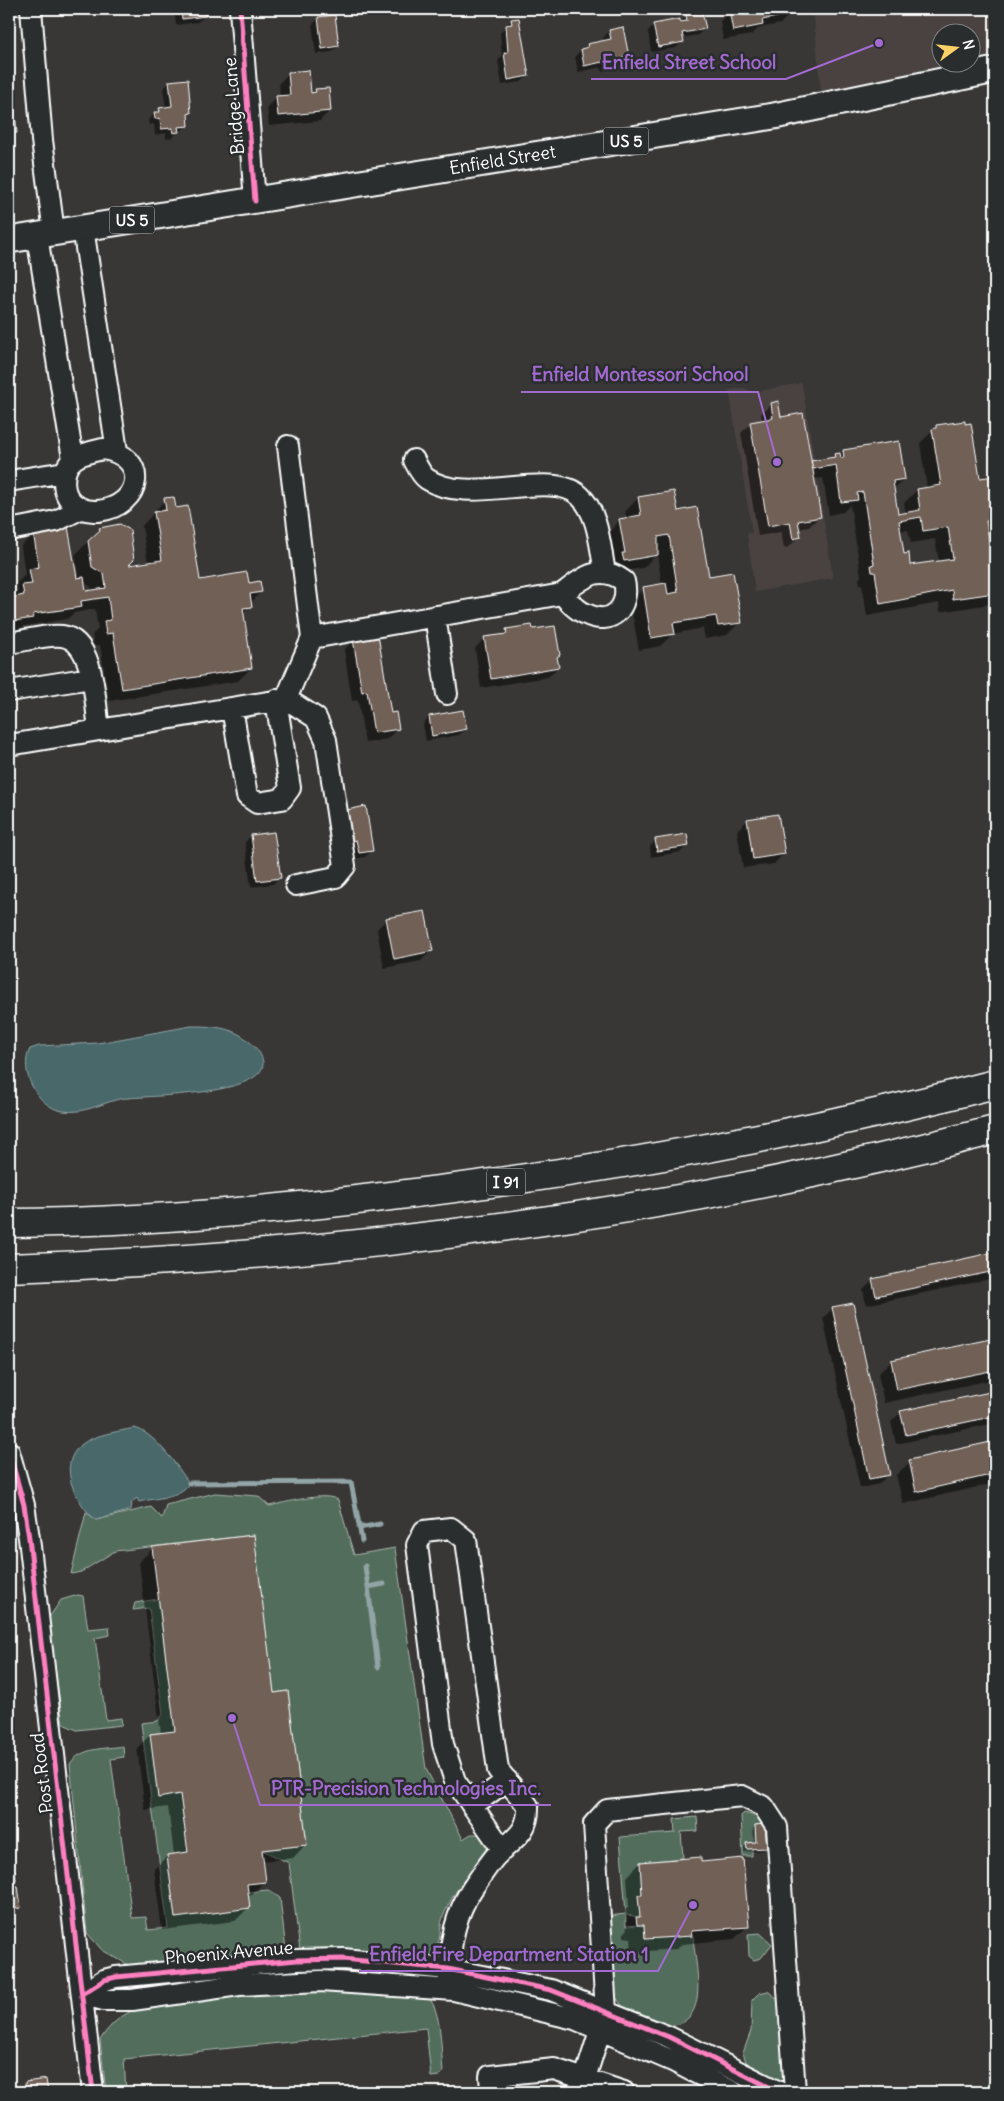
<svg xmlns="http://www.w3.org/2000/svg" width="1004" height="2101" viewBox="0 0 1004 2101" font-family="Delius,sans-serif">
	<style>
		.built { fill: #494340 }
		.green { fill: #536d5c; stroke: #a9b6ae }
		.water { fill: #4a686b; stroke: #92a4a6 }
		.shadow { fill: #0007; fill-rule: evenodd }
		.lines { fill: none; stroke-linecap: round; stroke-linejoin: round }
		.stream { stroke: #92a4a6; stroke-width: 5 }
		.building { fill: #706057; stroke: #fff; fill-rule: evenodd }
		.minor-casing { stroke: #fff; stroke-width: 24 }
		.major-casing { stroke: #fff; stroke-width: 29 }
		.highway-casing { stroke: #fff; stroke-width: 31 }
		.minor { stroke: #2a2d2e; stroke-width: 20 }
		.major { stroke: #2a2d2e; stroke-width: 25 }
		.highway { stroke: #2a2d2e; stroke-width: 28 }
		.cycleway-casing { stroke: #2a2d2e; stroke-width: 8 }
		.cycleway { stroke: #ff80c0; stroke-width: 5 }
		.labels { text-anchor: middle; stroke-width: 5; stroke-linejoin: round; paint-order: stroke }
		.shield { fill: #2a2d2e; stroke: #bfc0c0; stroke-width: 1 }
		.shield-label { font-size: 16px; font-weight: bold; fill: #fff }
		.street-label { font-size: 18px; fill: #fff; stroke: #2a2d2e }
		.leader { fill: none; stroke: #a36bd2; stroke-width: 2 }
		.callout-dot { fill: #a36bd2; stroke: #2a2d2e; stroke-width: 2 }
		.callout-label { font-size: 19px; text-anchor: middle; font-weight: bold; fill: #a36bd2; stroke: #2a2d2e; stroke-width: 5; stroke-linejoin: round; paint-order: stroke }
	</style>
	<rect width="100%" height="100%" fill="#383736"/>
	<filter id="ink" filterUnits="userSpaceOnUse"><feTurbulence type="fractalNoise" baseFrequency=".02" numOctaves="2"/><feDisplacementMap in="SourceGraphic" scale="10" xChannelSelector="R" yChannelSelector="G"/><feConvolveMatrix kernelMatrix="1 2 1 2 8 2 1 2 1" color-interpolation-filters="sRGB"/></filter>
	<g filter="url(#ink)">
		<path class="built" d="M813,9h178l4,23v22l-23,5v-27h-30v30l12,1 -133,28z
			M802,383l31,195 -78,14 -8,-58 5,-2 -23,-142 15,-2 9,4z"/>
		<path class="green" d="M215,1493l43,3 11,10c16,-3 56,-15 69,-6l16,55 41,-7 31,221 37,70 8,-5c12,-1 15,5 19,15 -17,21 -38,42 -47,68 -5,15 0,28 -14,39l-129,-5 -11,-88 -27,-13 45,-5 -19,-154 -14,2 -21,-158 -138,16 -34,21 -10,2 15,-62 10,8 55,-13 11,11 4,-13z
			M78,1595l5,1 5,33 21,-2 1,8 -15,3 11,82 15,-2 1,7 -45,5 -14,-6 -15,-105 13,-19z
			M158,1599l17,132 -25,3 8,63 22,-3 8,58 -21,3 8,63 74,-10 -1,-16 20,-2 12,8 6,53 -154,16 -30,-17 -15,-17 -17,-169c11,-17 35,-15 53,-18l1,11 -13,2 21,159 14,-1 2,13 20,-2 -27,-205 17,-2 5,-7 -14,-106 -16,2 2,-7z
			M744,1813l14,4 6,7 -9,1 1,17 -10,1 1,6h5v7h-9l-2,-40z
			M697,1817l1,14 -17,1 2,26 -43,4 2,33 -4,1 2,21 -14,-2v11l18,-1 1,14 48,-3c2,30 19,87 -25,90l-45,-19 -8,-11 -7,-80 18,-2 -6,-77 55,-4 -1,-14z
			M760,1933l12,11 -11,14 -7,2 -5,-4 -1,-22z
			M332,1989l96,8c14,14 13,55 15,75l-4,4 -8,1 -5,-49 -302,31 2,33h-20l-6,-52c11,-17 22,-26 41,-33l75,-9z
			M768,1991l10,9 8,80 -5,4 -33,-17 -5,-14 8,-22 1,-31 7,-7z"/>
		<path class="water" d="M191,1026c24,0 45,1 63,20 49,52 -117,49 -135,53 -19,5 -36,15 -56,12 -25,-3 -45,-40 -33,-62l9,-3 59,-3z
			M134,1428c19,3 44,39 55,55 -8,15 -35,15 -50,19l-2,-4 -5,4 -1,8 -35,10c-20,-16 -40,-55 -15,-75 13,-11 37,-13 53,-17z"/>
		<path class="shadow" d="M174,9h30l1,7 -7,6 -22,3z
			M742,9h47l1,5 -10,10 -21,4 -8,7 -28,5 -3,-19 10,-10z
			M687,16l17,13 -6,6 -16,3v4l-6,6 -25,4 -3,-21 6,-6 25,-2z
			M319,18l19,28 -6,6 -16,2 -4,-29z
			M511,21l17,55 -7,6 -19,3 -4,-25 4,-3 -2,-24z
			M622,29l5,27 -6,7 -9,2 -10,7 -1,-5 -23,5 -3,-16 6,-6 7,-5 16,-3 -1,-4 6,-7z
			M289,73l21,21 6,-4 13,21 -9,10 -51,5 -2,-19 10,-10h3l-1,-14z
			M170,82l20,31 -3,3 1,9 -17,13 -5,1v-6l-11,2 -1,-11 -5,1 -1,-5 12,-11 6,-1 -3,-19z
			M14,115l2,17 -7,8v-24z
			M771,404l40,60 20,-5 13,-8 60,28 -11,11 3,25 10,-1 -2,-11 13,-13 10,-2 -7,-45 17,-16 41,53 17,-3v53l-9,2 4,22 5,-1v46l-5,5 -50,8 -1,-9 -72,13 -5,-32 -2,1 -1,-6 2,-3 -11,-71 -7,7 -14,3 -6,-37 -10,1 6,38 -10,10 -11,2 1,8 -10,10 -5,1 -3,-16 -23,4 -17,-103 10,-10 11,-2 -1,-7zM908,530l3,13 24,-4 4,23 -30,5 -6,-12 -4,-24z
			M995,435v18l-2,-15z
			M638,498l39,14 31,66 32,44 -13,13 -22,4 -2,-11 -30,6 -13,12 -21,4 -9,-48 14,-13 18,-4 -5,-31 -14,14 -32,5 -4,-39 13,-14 7,-1 -2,-7z
			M165,500l34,81 49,4 12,7 -18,23 9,53 -13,13 -129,20 -9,-56 -6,1 -2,-11 6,-6 -3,-20 -21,4 -7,6 -43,7 -5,5 -10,2v-32l9,-10 -1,-8 8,-8 -4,-29 13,-13 42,47 3,-1 -4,-24 25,-26 25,38 23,-4 -6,-37zM83,582l8,5 1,4 -7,2z
			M507,631h25l24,26 2,10 -10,10 -67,11 -6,-40 9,-9 18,-3z
			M354,640l43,89 -10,10 -22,4 -7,-43 -6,1 -8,-51z
			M429,717l37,12 -7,6 -33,6 -3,-17z
			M347,811l25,39 -7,7 -12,2 -12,-42z
			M777,816l6,38 -9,10 -31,4 -6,-38 10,-9z
			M251,836l28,42 -6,6 -22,3 -6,-45z
			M656,840l31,5 -6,7 -30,5 -1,-10z
			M387,919l44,32 -10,10 -37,7 -7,-39z
			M995,1254v24l-129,27 -3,-15 10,-10z
			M833,1308l56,166 -10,10 -19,4 -37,-170z
			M995,1339v40l-111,24 -6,-29 13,-13z
			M995,1392v31l-99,21 -5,-22 10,-10z
			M995,1443v40l-92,21 -7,-29 14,-13z
			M152,1549l120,145 34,150 -13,14 -31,3 3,20 -13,13 -5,1 1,13 -13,13 -73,9 -8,-61 13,-13 7,-1 -6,-48 -23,3 -8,-62 13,-13 11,-1 -22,-172z
			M755,1826l11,22 -3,2 -19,2v-5l3,-3 7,-1 -1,-14z
			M9,1863l6,18 -3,3 7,23 -6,7h-4z
			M640,1863h60l48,63 -14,13 -52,5 -5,5 -45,3 -1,-14 -7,-1v-5l3,-3 -2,-19 4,-4 -2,-29z
			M45,2081l2,11h-27l-1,-3 7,-6z"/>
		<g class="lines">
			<path class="stream" d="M189,1483l162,-1 11,59
				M359,1528l21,-4
				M365,1566l3,21 16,-3
				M368,1587l10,80"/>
		</g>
		<path class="building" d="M181,9h24l1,7 -24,3z
			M735,9h55l1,5 -29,6 1,5 -30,6 -4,-21z
			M702,12l4,17 -24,4 2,9 -26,5 -5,-23 27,-5v3l7,-1 -1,-6z
			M335,15l4,31 -17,3 -4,-32z
			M519,18l10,58 -21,4 -4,-27 4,-1 -2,-27 6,-1 -1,-5z
			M623,27l6,30 -17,3 1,5 -5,1 -1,-5 -23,5 -3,-17 7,-2 -1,-3 24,-5 -2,-9z
			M309,70l2,23 5,-1 -1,-3 14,-1 2,23 -53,5 -2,-20 14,-1 -2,-23z
			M188,79l3,34 -3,1 1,12 -11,1 1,5 -6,1 -1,-5 -11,1 -1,-11 -5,1 -1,-7h6l-1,-4 13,-2 -3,-25z
			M9,114h6l2,19 -8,1z
			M778,401l3,16 22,-4 18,104 -23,4 3,16 -8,2 -3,-17 -22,4 -18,-104 23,-4 -2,-15z
			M965,421v3l6,-1 9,55 15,-2v44l-9,1 5,32 4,-1v41l-42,6 -1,-9 -72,14 -5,-32h-3l-1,-7 3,-1 -11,-72 -6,1 1,7 -17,2 -5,-37 -23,4 -2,-8 24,-4 -1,-3 6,-1 1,5h3l-1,-8 56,-9 6,38 -12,2 5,33 22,-4 -3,-21 24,-4 -9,-56 4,-1v-3zM921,517l2,14 25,-4 5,32 -43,6 -1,-12 -5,1 -5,-33z
			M674,491l4,20 19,-4 12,69 24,-4 9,51 -24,3 -2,-10 -43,7 2,11 -24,4 -8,-51 23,-4 2,11 10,-2 -9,-57 -11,2v18l-34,6 -2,-8h3l-6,-34 22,-4 -3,-18z
			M174,497l2,11 12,-2 12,74 47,-8 2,11 11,-2 2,11 -12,2 2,13 -9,1 9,60 -130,21 -9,-56 -7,1 -2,-13 7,-1 -3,-23 -27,4 1,6 -49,7v4l-19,3 -3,-23 13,-3 -2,-10 10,-1 -3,-15 10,-2 -6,-35 35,-5 9,51 7,-1 2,14 20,-3 -2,-14 -12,-7 -4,-26 12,-11 -1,-2 21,-4 10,6 4,30 -5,5 33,-5 -8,-48 12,-2 -2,-12z
			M532,625l1,4 22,-3 5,29 -3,2 2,10 -68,12 -7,-42 23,-3 -1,-5z
			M378,635l13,78 5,-1 3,17 -25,4 -7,-42 -5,1 -9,-53z
			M463,710l4,19 -35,7 -3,-20z
			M366,806l7,45 -14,2 -3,-13 -4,1 -5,-31z
			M778,814l7,40 -32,5 -6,-40z
			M274,832l7,46 -24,3 -6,-46z
			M687,834l2,12 -32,5 -2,-12z
			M425,911l8,40 -39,8 -8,-41z
			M995,1252v19l-119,25 -4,-17z
			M853,1303l37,172 -21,4 -37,-172z
			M995,1338v32l-98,20 -6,-30z
			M995,1391v25l-89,19 -6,-24z
			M995,1441v33l-79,18 -7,-32z
			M254,1535l20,158 14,-2 19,154 -45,5 4,32 -19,2 3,24 -75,10 -8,-63 21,-3 -8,-58 -22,4 -8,-64 25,-3 -23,-184z
			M765,1824l2,24 -20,1 -1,-6 10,-1 -1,-17z
			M701,1857v5l42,-4 6,69 -58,4 1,5 -47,3 -1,-14h-7l-1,-8h4l-2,-22h4l-2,-33z
			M9,1862h2l1,8h3l1,11 -3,1 1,4h4l3,22 -12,1z
			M46,2079l2,13h-22l-1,-10z"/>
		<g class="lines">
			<defs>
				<path id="minor" d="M31,9l11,131 12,93
					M240,9l15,192
					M83,228l34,223
					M37,236l36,223
					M103,449c47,7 40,57 -5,62 -10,0 -17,-1 -25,-8 -12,-10 -12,-34 1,-44 8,-6 20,-8 29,-10z
					M414,460c3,6 7,15 13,19 41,28 124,-11 153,17 19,18 20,52 25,76
					M9,481l56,-9
					M9,530l47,-9 24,-12
					M435,616l12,78
					M312,638l250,-44c7,8 14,16 24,20 26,13 44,-7 38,-33 -25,-18 -41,-3 -62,13
					M9,643c16,-2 37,-9 53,-7 33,4 33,68 37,94
					M9,691l82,-13
					M286,699l26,-61 -24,-192
					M232,708l15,88 10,7 25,-4 8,-11 -14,-88
					M9,745l277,-46 30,19 10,22 19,126 -9,11 -40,8
					M9,1452l15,53 5,33 64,554
					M472,1806l35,-26
					M449,1989c-1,-34 3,-70 23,-100 7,-10 14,-21 22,-31 17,-19 35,-23 34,-52l-30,-36 -32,-230 -15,-12 -27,3 -7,14 26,199 12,37 48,69
					M82,1994l22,-14 12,-3 181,-17 46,-1 105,10 103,21 118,47 110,55
					M82,1994l22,6h28l107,-15 82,-4 133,9 121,29 100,43 58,30
					M491,2092l-1,-16 64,-7 70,23
					M583,2092l2,-14 21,-66 -12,-188 13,-14 135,-14 22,11 13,20 18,265"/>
				<g id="major">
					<path id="s1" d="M9,240l765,-124 221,-46"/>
				</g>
				<path id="highway" d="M9,1223c130,-1 260,-12 390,-28 201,-24 400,-60 596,-111
					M9,1268c332,-11 664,-54 986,-138"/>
			</defs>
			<use href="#minor" class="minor-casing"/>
			<use href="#major" class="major-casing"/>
			<use href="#highway" class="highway-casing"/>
			<use href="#minor" class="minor"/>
			<use href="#major" class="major"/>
			<use href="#highway" class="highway"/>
			<defs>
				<path id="cycleway" d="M240,9l15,192
					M9,1452l15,53 5,33 64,554
					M82,1994l22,-14 12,-3 181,-17 46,-1 105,10 103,21 118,47 110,55"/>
			</defs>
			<use href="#cycleway" class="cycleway-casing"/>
			<use href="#cycleway" class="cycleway"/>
		</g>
	</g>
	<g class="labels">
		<g class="shield">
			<rect x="603.5" y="127.5" width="45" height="27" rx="4"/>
			<rect x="109.5" y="206.5" width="45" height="27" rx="4"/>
			<rect x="487" y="1168.5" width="38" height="27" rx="4"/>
		</g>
		<g class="shield-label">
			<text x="626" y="147">US 5</text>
			<text x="132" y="226">US 5</text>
			<text x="506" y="1188">I 91</text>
		</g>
		<g class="street-label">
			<text transform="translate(234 106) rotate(-95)" y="6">Bridge Lane</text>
			<text dy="6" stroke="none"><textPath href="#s1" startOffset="500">Enfield Street</textPath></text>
			<text transform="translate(42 1773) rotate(-97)" y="6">Post Road</text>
			<text transform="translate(229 1953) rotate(-5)" y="6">Phoenix Avenue</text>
		</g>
	</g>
	<path class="leader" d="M879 43L786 79H591M777 462L758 392H521M232 1718L260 1805H551M693 1905L658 1971H359"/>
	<g class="callout-dot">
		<circle cx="879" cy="43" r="5"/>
		<circle cx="777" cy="462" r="5"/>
		<circle cx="232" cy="1718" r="5"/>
		<circle cx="693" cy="1905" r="5"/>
	</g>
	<g class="callout-label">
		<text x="689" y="69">Enfield Street School</text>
		<text x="640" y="381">Enfield Montessori School</text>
		<text x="406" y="1795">PTR-Precision Technologies Inc.</text>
		<text x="509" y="1961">Enfield Fire Department Station 1</text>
	</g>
	<rect width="1004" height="2101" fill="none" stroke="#2a2d2e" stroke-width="30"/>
	<rect x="15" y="15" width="974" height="2071" fill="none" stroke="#fff" stroke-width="2" filter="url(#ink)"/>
	<g transform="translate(956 48) rotate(75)"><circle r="24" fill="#2a2d2e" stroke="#7f8182"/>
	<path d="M0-4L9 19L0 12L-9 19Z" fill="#ffd166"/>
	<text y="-8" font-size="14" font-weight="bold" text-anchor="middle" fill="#ffffff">N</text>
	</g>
</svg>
